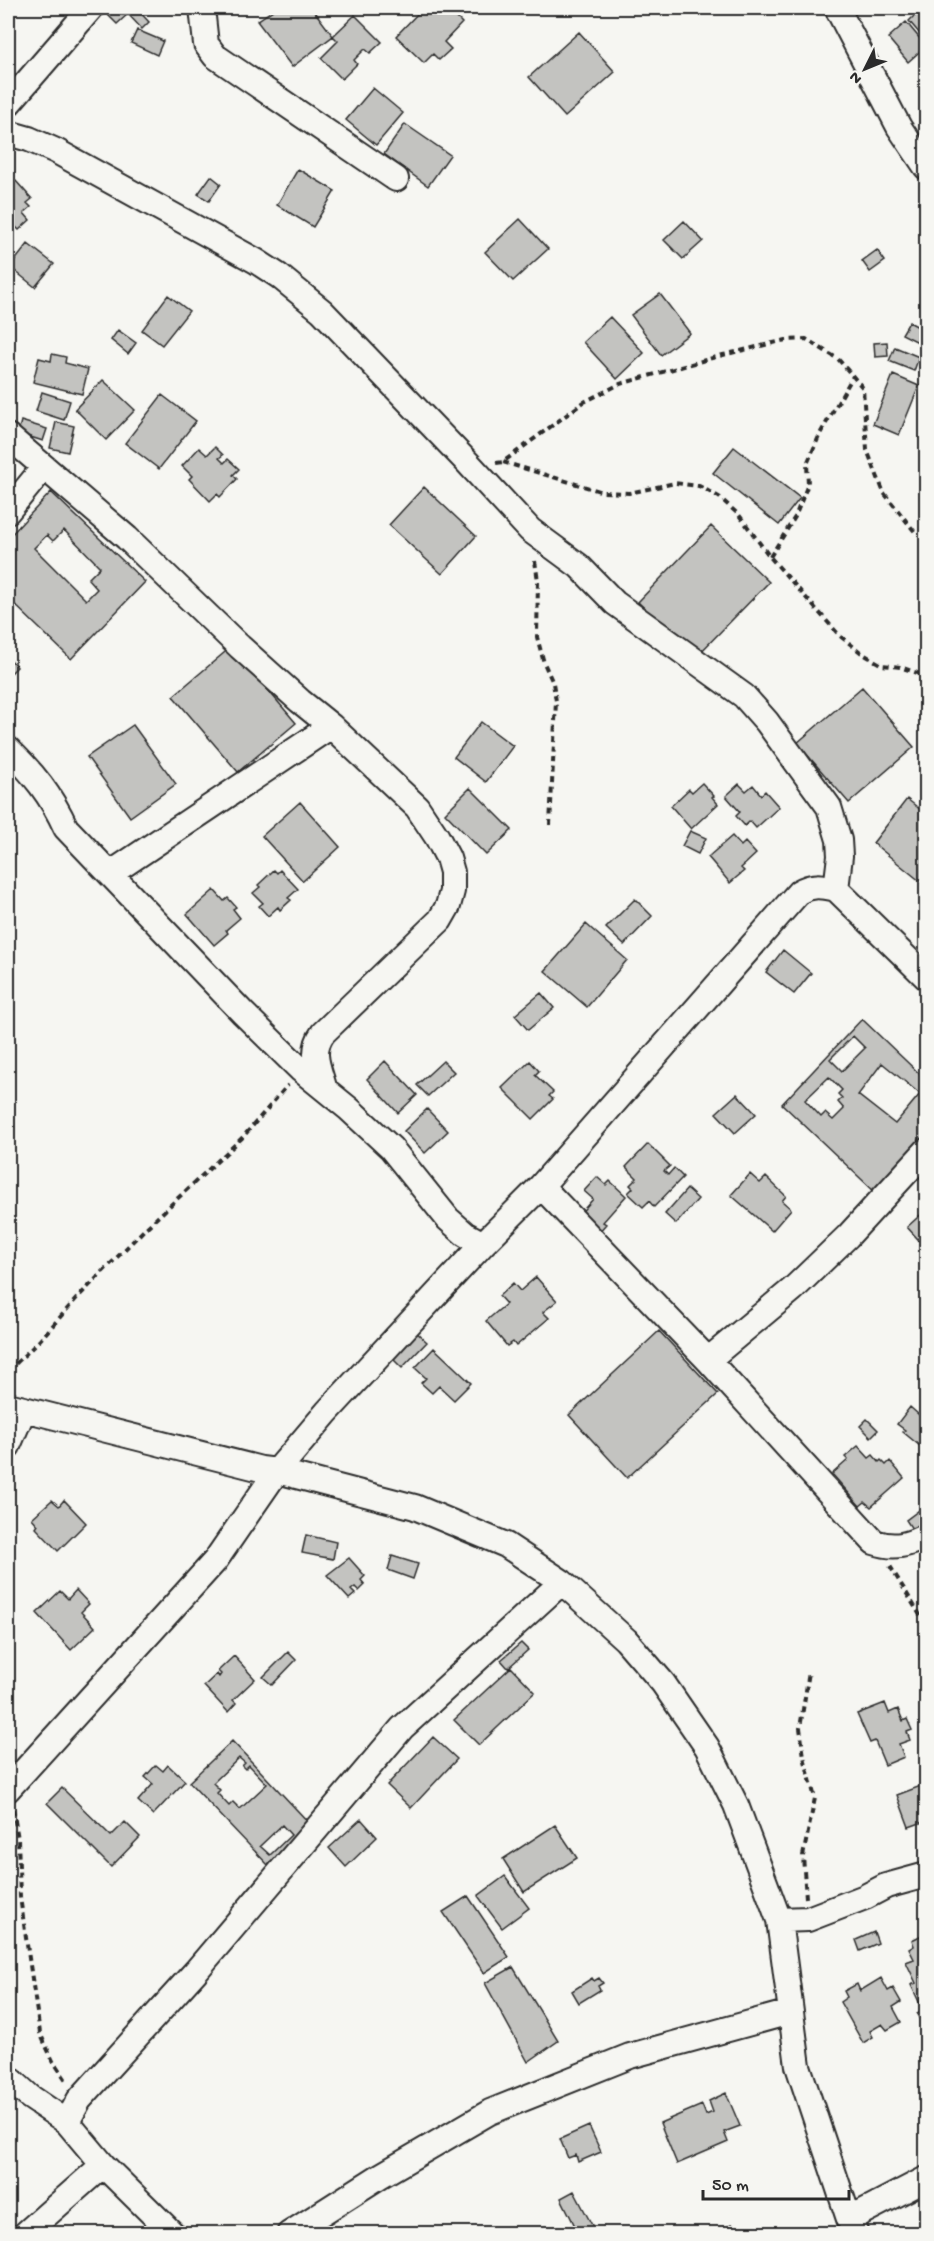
<svg xmlns="http://www.w3.org/2000/svg" width="934" height="2241" viewBox="0 0 934 2241" font-family="'Gochi Hand',sans-serif">
	<style>
		.building { fill: #c3c3c0; stroke: #2b2b2b; stroke-width: 1.5; fill-rule: evenodd }
		.lines { fill: none; stroke-linecap: round; stroke-linejoin: round }
		.minor-casing { stroke: #2b2b2b; stroke-width: 28 }
		.path { stroke: #2b2b2b; stroke-width: 4; stroke-dasharray: 6 4.5; stroke-linecap: butt }
		.minor { stroke: #f6f6f2; stroke-width: 24 }
	</style>
	<rect width="100%" height="100%" fill="#f6f6f2"/>
	<filter id="ink" filterUnits="userSpaceOnUse"><feTurbulence type="fractalNoise" baseFrequency=".0167" numOctaves="2"/><feDisplacementMap in="SourceGraphic" scale="12" xChannelSelector="R" yChannelSelector="G"/><feConvolveMatrix kernelMatrix="1 2 1 2 8 2 1 2 1" color-interpolation-filters="sRGB"/></filter>
	<g filter="url(#ink)">
		<path class="building" d="M115,8h21l13,14 -7,7 -14,-15 -11,10 -10,-10z
			M276,8h36l21,28 -41,31 -35,-46z
			M423,8h12l7,6 5,-6 15,15 -18,19 7,7 -12,11 -6,-6 -9,9 -28,-27z
			M919,11l7,8v22l-17,-20z
			M355,15l27,27 -12,11 -5,-4 -11,11 3,4 -15,15 -21,-21 17,-17 -5,-5z
			M906,22l20,24 -18,16 -20,-24z
			M137,30l26,11 -6,14 -26,-12z
			M579,32l36,40 -50,45 -36,-40z
			M373,88l30,25 -27,32 -30,-25z
			M405,124l45,31 -22,31 -44,-32z
			M298,169l37,22 -22,36 -36,-22z
			M211,176l10,8 -12,17 -11,-7z
			M15,180l17,19 -5,4 4,4 -7,6 6,7 -11,10 -7,-7 -4,5v-45l1,2z
			M520,219l28,30 -35,32 -28,-29z
			M684,221l19,20 -20,18 -19,-19z
			M28,244l26,20 -19,23 -25,-20z
			M877,250l8,11 -15,11 -8,-11z
			M660,294l30,39 -29,22 -30,-40z
			M168,295l21,16 -27,34 -20,-15z
			M610,317l34,36 -27,26 -34,-37z
			M909,322l17,9 -2,14 -22,-11z
			M118,330l18,13 -8,11 -17,-14z
			M887,342l1,14 -13,1 -1,-14z
			M895,347l24,10 -5,14 -25,-10z
			M52,354l14,3 -1,6 23,6 -6,25 -49,-12 6,-24 12,3z
			M893,375l26,11 -20,49 -26,-11z
			M103,380l32,30 -29,30 -31,-31z
			M42,392l28,9 -6,19 -28,-9z
			M162,395l34,26 -37,48 -34,-26z
			M21,421l26,8 -4,12 -25,-8z
			M56,422l18,4 -6,26 -18,-4z
			M215,447l8,8 -4,3 5,5 4,-4 11,10 -6,6 4,4 -17,18 -3,-3 -7,7 -21,-22 3,-3 -10,-10 17,-18 8,7z
			M734,447l66,51 -21,27 -66,-52z
			M424,487l52,49 -34,38 -53,-49z
			M51,492l94,90 -74,77 -63,-61v-60z
			M711,526l58,56 -74,76 -57,-56z
			M64,530l36,37 -12,12 9,10 -11,11 -52,-52 13,-13 6,6z
			M231,647l65,76 -58,49 -65,-76z
			M8,657l9,10 -9,9z
			M862,687l52,60 -65,56 -52,-60z
			M481,722l32,24 -27,36 -32,-25z
			M133,725l43,59 -46,33 -43,-60z
			M702,783l12,13 -2,1 6,7 -27,25 -20,-23 18,-17 3,3z
			M739,784l7,7 7,-6 8,10 4,-4 14,16 -23,21 -6,-7 -5,5 -9,-10 4,-4 -14,-16z
			M470,788l42,42 -26,25 -41,-42z
			M907,799l19,15v72l-53,-43z
			M300,802l40,45 -37,34 -41,-45z
			M690,831l16,7 -8,16 -16,-8z
			M732,836l9,10 4,-4 11,12 -15,14 3,3 -14,12 -22,-26z
			M274,870l3,3 3,-3 18,19 -10,9 3,2 -11,10 -2,-3 -10,9 -9,-10 4,-3 -10,-10 7,-6 -2,-2z
			M214,890l10,11 4,-3 8,9 -3,2 7,9 -14,12 2,3 -14,12 -27,-31z
			M635,899l17,17 -28,29 -18,-17z
			M586,924l41,36 -40,47 -42,-36z
			M783,950l28,23 -17,21 -28,-22z
			M541,993l13,15 -26,22 -13,-15z
			M862,1019l64,61v61l-49,53 -95,-90zM853,1036l12,12 -23,23 -12,-12zM882,1063l38,31 -25,30 -37,-29zM829,1077l13,13 -4,4 4,4 -4,4 6,7 -11,11 -8,-7 -4,4 -16,-17z
			M385,1061l32,34 -19,18 -31,-34z
			M443,1061l11,11 -26,24 -11,-11z
			M530,1061l9,10 -4,4 18,17 -4,4 4,3 -20,20 -31,-31z
			M737,1094l19,20 -21,19 -19,-20z
			M427,1109l21,22 -23,22 -21,-22z
			M648,1144l22,22 -6,5 4,4 6,-7 9,9 -29,30 -5,-6 -6,6 -15,-14 5,-5 -3,-3 7,-7 -11,-11z
			M750,1174l10,9 6,-6 20,19 -4,5 9,8 -19,22 -41,-36z
			M597,1177l9,8 4,-4 16,15 -23,26 3,2 -8,9 -20,-17 15,-17 -9,-8z
			M687,1189l11,10 -22,25 -11,-10z
			M926,1210v38l-19,-21z
			M536,1277l21,24 -14,11 6,6 -33,28 -3,-4 -6,4 -21,-25 20,-17 -7,-8 14,-13 7,8z
			M413,1329l14,13 -25,26 -13,-13z
			M659,1331l59,63 -91,84 -58,-63z
			M434,1348l37,35 -17,17 -15,-14 -7,7 -11,-10 5,-5 -11,-10z
			M910,1407l16,14v30l-23,-19 2,-2 -8,-6z
			M867,1419l11,11 -7,7 -11,-11z
			M858,1446l11,12 4,-3 6,7 2,-2 5,5 4,-4 14,17 -33,29 -6,-5 -5,4 -28,-32 16,-14 -3,-3z
			M52,1500l7,6 5,-6 22,23 -28,28 -22,-23 2,-3 -6,-7z
			M926,1505v18l-12,9 -8,-12z
			M306,1535l30,7 -3,17 -31,-6z
			M392,1556l26,8 -5,15 -25,-9z
			M349,1558l16,18 -4,4 4,5 -6,6 -4,-4 -4,3 4,4 -6,5 -22,-24z
			M76,1590l13,14 -8,8 14,15 -24,23 -34,-37 23,-22 8,8z
			M521,1643l7,7 -20,18 -7,-8z
			M288,1652l8,8 -24,25 -9,-8z
			M234,1656l21,23 -22,21 3,3 -8,9 -24,-26 13,-12 2,3 2,-3 -3,-3z
			M511,1667l24,25 -56,53 -25,-25z
			M885,1703l4,10 9,-4 5,12 4,-2 5,11 -5,2 3,8 -11,4 5,13 -19,8 -10,-24 -5,2 -13,-29z
			M433,1737l24,22 -46,49 -24,-23z
			M232,1741l79,84 -43,40 -79,-83zM239,1758l6,5 -3,3 3,3 4,-4 18,19 -27,25 -7,-7 -4,4 -12,-13 3,-3 -7,-7zM282,1825l9,10 -21,20 -10,-9z
			M156,1765l7,6 5,-6 17,16 -32,34 -15,-14 15,-17 -8,-7z
			M926,1784v37l-17,6 -12,-32z
			M62,1788l49,48 14,-14 15,15 -29,30 -64,-64z
			M361,1819l16,18 -31,30 -17,-19z
			M555,1825l22,33 -53,34 -21,-33z
			M505,1876l24,32 -27,20 -24,-32z
			M468,1896l41,61 -25,16 -41,-61z
			M874,1932l4,11 -18,8 -4,-11z
			M926,1933v70l-5,3 -10,-21 5,-2 -10,-21 8,-3 -5,-10 5,-3 -2,-6z
			M513,1967l45,74 -30,21 -43,-79z
			M592,1978l2,3 5,-3 4,5 -5,3 2,4 -21,13 -7,-12z
			M881,1978l7,13 5,-3 8,14 -8,5 8,15 -14,8 -5,-6 -12,7 3,6 -10,6 -23,-41 7,-5 -3,-6 13,-7 3,7z
			M926,2009v11l-5,2 -4,-8z
			M726,2093l14,33 -16,6 4,10 -51,22 -17,-41 42,-18 4,10 7,-3 -4,-11z
			M589,2126l12,26 -23,10 -2,-7 -8,3 -8,-19z
			M574,2191l20,38 -8,5h-7l-18,-36z
			M732,2224l6,10h-22z"/>
		<g class="lines">
			<defs>
				<path id="minor" d="M202,8l4,36 9,12 181,123
					M837,8l62,119 27,40
					M8,104l83,-96
					M8,133l21,6 27,12 200,110 23,15 43,35 146,152 62,67 49,36 36,37 129,93 23,26 62,85 10,33 1,16 -4,33
					M8,436l119,102 113,109 60,54 31,25 86,81 20,30 11,21 4,14v19l-4,15 -8,14 -117,113c-13,18 -5,33 1,54
					M8,511l36,-44
					M8,749c25,24 43,46 58,79l177,185 58,57 48,39 42,39 57,71 17,15 18,10
					M110,874l221,-148
					M541,1186l167,174 166,182c21,7 34,3 52,-6
					M708,1360l85,-71 55,-53 78,-85
					M8,1405l253,64 16,2 138,36 91,38 56,37 64,58 37,43 44,64 29,58 43,115 19,146 51,153 7,15
					M8,1446l16,-37
					M8,1789l207,-228 62,-90 50,-59 156,-168 58,-58 258,-294c13,-8 23,-6 37,-3l90,88
					M779,1920l29,-1 57,-22 21,-11 40,-11
					M8,2077l22,20 37,25 36,43 70,69
					M67,2122l12,-22 117,-129 206,-243 160,-146
					M849,2219l77,-40
					M25,2234l78,-69
					M289,2234l91,-58 110,-64 140,-56 160,-44"/>
			</defs>
			<use href="#minor" class="minor-casing"/>
			<path class="path" d="M503,462l100,30 26,1 46,-10 24,3 20,11 20,18 31,42 70,79 23,18 19,11 18,2 26,9
				M496,463l7,-1 81,-60 36,-18 103,-29 63,-15 20,-1 32,20 25,29 4,62 17,43 31,39
				M770,557l25,-40 13,-33 -1,-20 13,-30 33,-58
				M535,561l3,20 -1,56 7,26 9,20 3,18 -6,124
				M8,1371l31,-30 38,-43 68,-69 97,-91 46,-53
				M890,1566l36,59
				M13,1809l5,30 2,58 20,136 13,28 15,22
				M806,1898l-3,-42 12,-58 -11,-41 -4,-29 9,-56"/>
			<use href="#minor" class="minor"/>
		</g>
	</g>
	<rect width="934" height="2241" fill="none" stroke="#f6f6f2" stroke-width="30"/>
	<rect x="15" y="15" width="904" height="2211" fill="none" stroke="#2b2b2b" stroke-width="2" filter="url(#ink)"/>
	<g transform="translate(865 69) rotate(227)" stroke="#f6f6f2" stroke-width="4.5" paint-order="stroke">
	<path d="M0-4.5L10 22L0 15L-10 22Z" fill="#2b2b2b"/>
	<text y="-9" font-size="16" font-weight="bold" text-anchor="middle" fill="#2b2b2b">N</text>
	</g>
	<path d="M703 2190v9h146v-9" fill="none" stroke="#2b2b2b" stroke-width="3"/>
	<text x="712" y="2190" font-size="18" fill="#2b2b2b" stroke="#f6f6f2" stroke-width="4.5" paint-order="stroke">50 m</text>
</svg>
